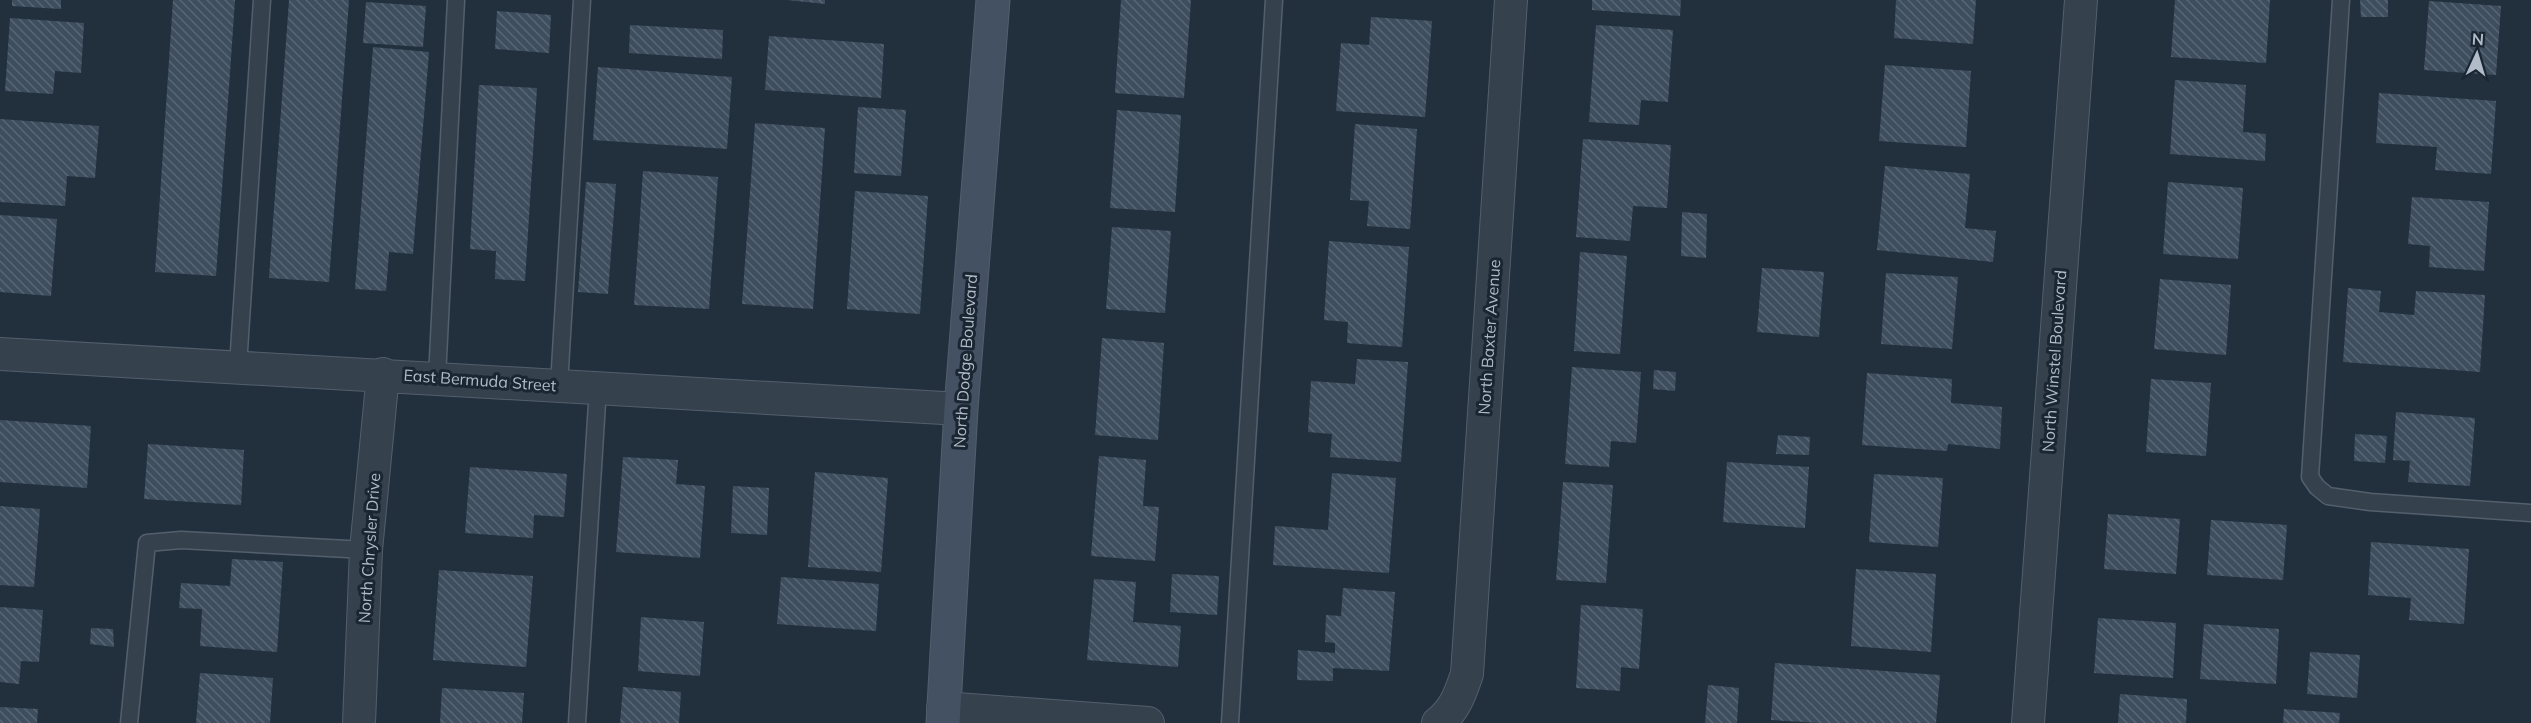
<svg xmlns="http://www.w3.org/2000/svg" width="2531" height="723" viewBox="0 0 2531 723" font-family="Mulish,sans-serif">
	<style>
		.building { fill: url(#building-back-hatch) }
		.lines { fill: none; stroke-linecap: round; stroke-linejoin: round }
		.lane-casing { stroke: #545f6c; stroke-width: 19 }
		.street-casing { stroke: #545f6c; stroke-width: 34 }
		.secondary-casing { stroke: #545f6c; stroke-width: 35 }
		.lane { stroke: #36414e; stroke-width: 16 }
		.street { stroke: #36414e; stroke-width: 32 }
		.secondary { stroke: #445162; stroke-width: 33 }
		.labels { text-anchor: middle; stroke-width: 6; stroke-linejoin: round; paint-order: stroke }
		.street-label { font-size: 16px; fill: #b2bcc9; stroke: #1b2633 }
	</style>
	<defs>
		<pattern id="building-back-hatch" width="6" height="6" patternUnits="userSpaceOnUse" patternTransform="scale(1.5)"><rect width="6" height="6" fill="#3e4e5e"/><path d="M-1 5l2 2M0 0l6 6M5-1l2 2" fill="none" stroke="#586674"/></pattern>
	</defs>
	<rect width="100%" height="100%" fill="#22303e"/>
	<path class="building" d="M12,0h49v9l-49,-3z
		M173,0h62l-19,276 -61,-4z
		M289,0h60l-20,282 -60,-4z
		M787,0h38v4z
		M1121,0h70l-7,98 -69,-5z
		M1592,0h89l-1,16 -88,-6z
		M1896,0h80l-3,44 -79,-6z
		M2175,0h95l-4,63 -95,-6z
		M2360,0h28v17h-27z
		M2429,1l72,5 -5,69 -72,-5z
		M366,2l60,4 -3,41 -60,-4z
		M497,11l54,4 -2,38 -54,-4z
		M1371,17l61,4 -7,96 -89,-6 5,-68 28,2z
		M10,18l74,5 -3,50 -26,-2 -2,23 -48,-3z
		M630,25l93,5 -1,29 -93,-6z
		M1596,25l77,5 -5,72 -27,-2 -2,25 -50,-3z
		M769,36l115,8 -3,54 -116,-8z
		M373,47l56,5 -16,202 -24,-2 -3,39 -31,-2z
		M1885,65l86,6 -5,76 -87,-6z
		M598,67l134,10 -5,72 -134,-9z
		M2175,80l71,5 -3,47 23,2 -1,27 -95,-7z
		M479,85l58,3 -12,193 -30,-2 1,-28 -26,-2z
		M2379,93l117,8 -5,73 -56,-4 2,-23 -61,-4z
		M858,107l48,3 -5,66 -47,-3z
		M1117,110l64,5 -6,97 -65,-4z
		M0,119l99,7 -4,52 -28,-2 -2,30 -65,-4z
		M755,123l70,5 -12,181 -71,-5z
		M1355,124l62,5 -7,100 -43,-3 2,-25 -19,-1z
		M1583,139l88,6 -4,63 -34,-2 -3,35 -54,-4z
		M1885,166l85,8 -5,54 31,3 -3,31 -116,-12z
		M643,171l75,6 -9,132 -75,-4z
		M586,182l30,2 -8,110 -30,-2z
		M2168,182l75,6 -5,71 -75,-5z
		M855,191l73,5 -8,118 -73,-5z
		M2412,197l77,5 -5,69 -55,-4 1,-21 -22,-2z
		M1682,212l25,2 -1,44 -25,-2z
		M0,215l57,4 -6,77 -51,-4z
		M1112,227l59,4 -6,82 -59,-4z
		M1329,241l80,6 -7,100 -55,-4 1,-21 -24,-2z
		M1580,252l47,4 -7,98 -46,-3z
		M1762,268l62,4 -5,65 -62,-5z
		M1886,273l72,4 -6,72 -71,-5z
		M2160,279l71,6 -5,70 -72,-6z
		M2348,288l33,3 -2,21 35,3 2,-24 69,4 -5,77 -137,-10z
		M1102,338l62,5 -6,97 -63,-5z
		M1357,359l51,3 -7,100 -71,-5 2,-23 -24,-2 3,-51 44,3z
		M1572,367l69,5 -5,71 -25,-2 -2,26 -44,-3z
		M1654,370l22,2 -1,19 -22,-2z
		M1867,373l85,6 -1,24 51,4 -2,42 -52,-5 -1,7 -85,-6z
		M2151,379l60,4 -5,73 -60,-4z
		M2396,412l79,6 -5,68 -62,-4 2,-21 -17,-1z
		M0,420l91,6 -4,62 -87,-6z
		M2355,434l32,2 -2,27 -31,-2z
		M1778,435l32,2 -1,18 -33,-1z
		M148,444l96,6 -3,55 -97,-6z
		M1099,456l47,4 -3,46 16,1 -4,54 -64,-5z
		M623,457l55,3 -2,24 29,2 -5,72 -84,-6z
		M1727,462l82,5 -4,61 -82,-6z
		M470,467l97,7 -3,43 -30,-2 -1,23 -68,-5z
		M815,472l73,6 -7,94 -73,-5z
		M1332,473l64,5 -7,95 -116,-8 2,-39 53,4z
		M1874,474l69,4 -5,69 -69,-5z
		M1563,482l50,3 -7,98 -50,-3z
		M733,486l36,2 -2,47 -36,-2z
		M0,506l40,3 -6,78 -34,-2z
		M2108,514l72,5 -4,55 -72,-5z
		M2211,520l76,5 -4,55 -76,-5z
		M2371,542l98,7 -5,75 -55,-4 2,-22 -43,-3z
		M232,559l51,3 -6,90 -77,-6 2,-37 -23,-1 2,-25 49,3z
		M1856,569l80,5 -5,78 -80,-6z
		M439,570l94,6 -7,91 -93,-7z
		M1172,574l47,2 -2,39 -47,-3z
		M781,577l98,7 -3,47 -99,-7z
		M1094,579l42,3 -3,40 48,4 -3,41 -91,-7z
		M1343,588l52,4 -6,79 -56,-3v13l-36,-1 1,-30 37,3v-10l-10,-1 1,-27 15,1z
		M1581,605l62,4 -4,60 -18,-2 -1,24 -44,-3z
		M0,607l43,3 -4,52 -18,-1 -2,23 -19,-2z
		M641,617l63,5 -4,54 -62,-5z
		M2098,618l78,5 -3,55 -79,-5z
		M2204,624l75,5 -3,55 -76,-5z
		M91,628l22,1 1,18 -24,-3z
		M2310,652l50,3 -3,43 -50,-4z
		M1775,663l165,12 -4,48h-117l-48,-3z
		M200,673l73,5 -3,45h-74z
		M1708,685l31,3 -2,35h-32z
		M623,687l58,5 -2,31h-59z
		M442,688l82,5 -2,30h-82z
		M2120,694l67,5 -1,24h-68z
		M0,707l38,2 -1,14h-37z
		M2284,709l56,4 -1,10h-56z"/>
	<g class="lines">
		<defs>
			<path id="lane" d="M2341,0l-31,477 7,10 11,9 42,6 161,11
				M238,366l24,-366
				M437,378l19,-378
				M559,385l23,-385
				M129,723l18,-180 34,-3 185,10
				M577,723l21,-336
				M1230,723l44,-723"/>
			<path id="street" d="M0,354l961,55
				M943,708l205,15
				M359,723l7,-173 17,-176
				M1438,723c17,-13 22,-29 29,-49l44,-674
				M2028,723l53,-723"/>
			<path id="secondary" d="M943,723l18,-314 32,-409"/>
		</defs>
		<use href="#lane" class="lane-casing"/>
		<use href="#street" class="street-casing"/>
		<use href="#secondary" class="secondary-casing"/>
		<use href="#lane" class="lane"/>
		<use href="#street" class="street"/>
		<use href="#secondary" class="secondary"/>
	</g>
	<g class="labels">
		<g class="street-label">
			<text transform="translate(1489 337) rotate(-86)" y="6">North Baxter Avenue</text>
			<text transform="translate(965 361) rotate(-86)" y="6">North Dodge Boulevard</text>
			<text transform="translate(2054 361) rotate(-86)" y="6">North Winstel Boulevard</text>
			<text transform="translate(480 380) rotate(4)" y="6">East Bermuda Street</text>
			<text transform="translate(369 548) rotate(-86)" y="6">North Chrysler Drive</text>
		</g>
	</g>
	<g transform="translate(2477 54) rotate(4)" stroke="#1b2633" stroke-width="4.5" paint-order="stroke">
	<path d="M0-4.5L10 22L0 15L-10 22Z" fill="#b2bcc9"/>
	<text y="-9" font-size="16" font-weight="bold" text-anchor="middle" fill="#b2bcc9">N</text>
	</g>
</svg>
